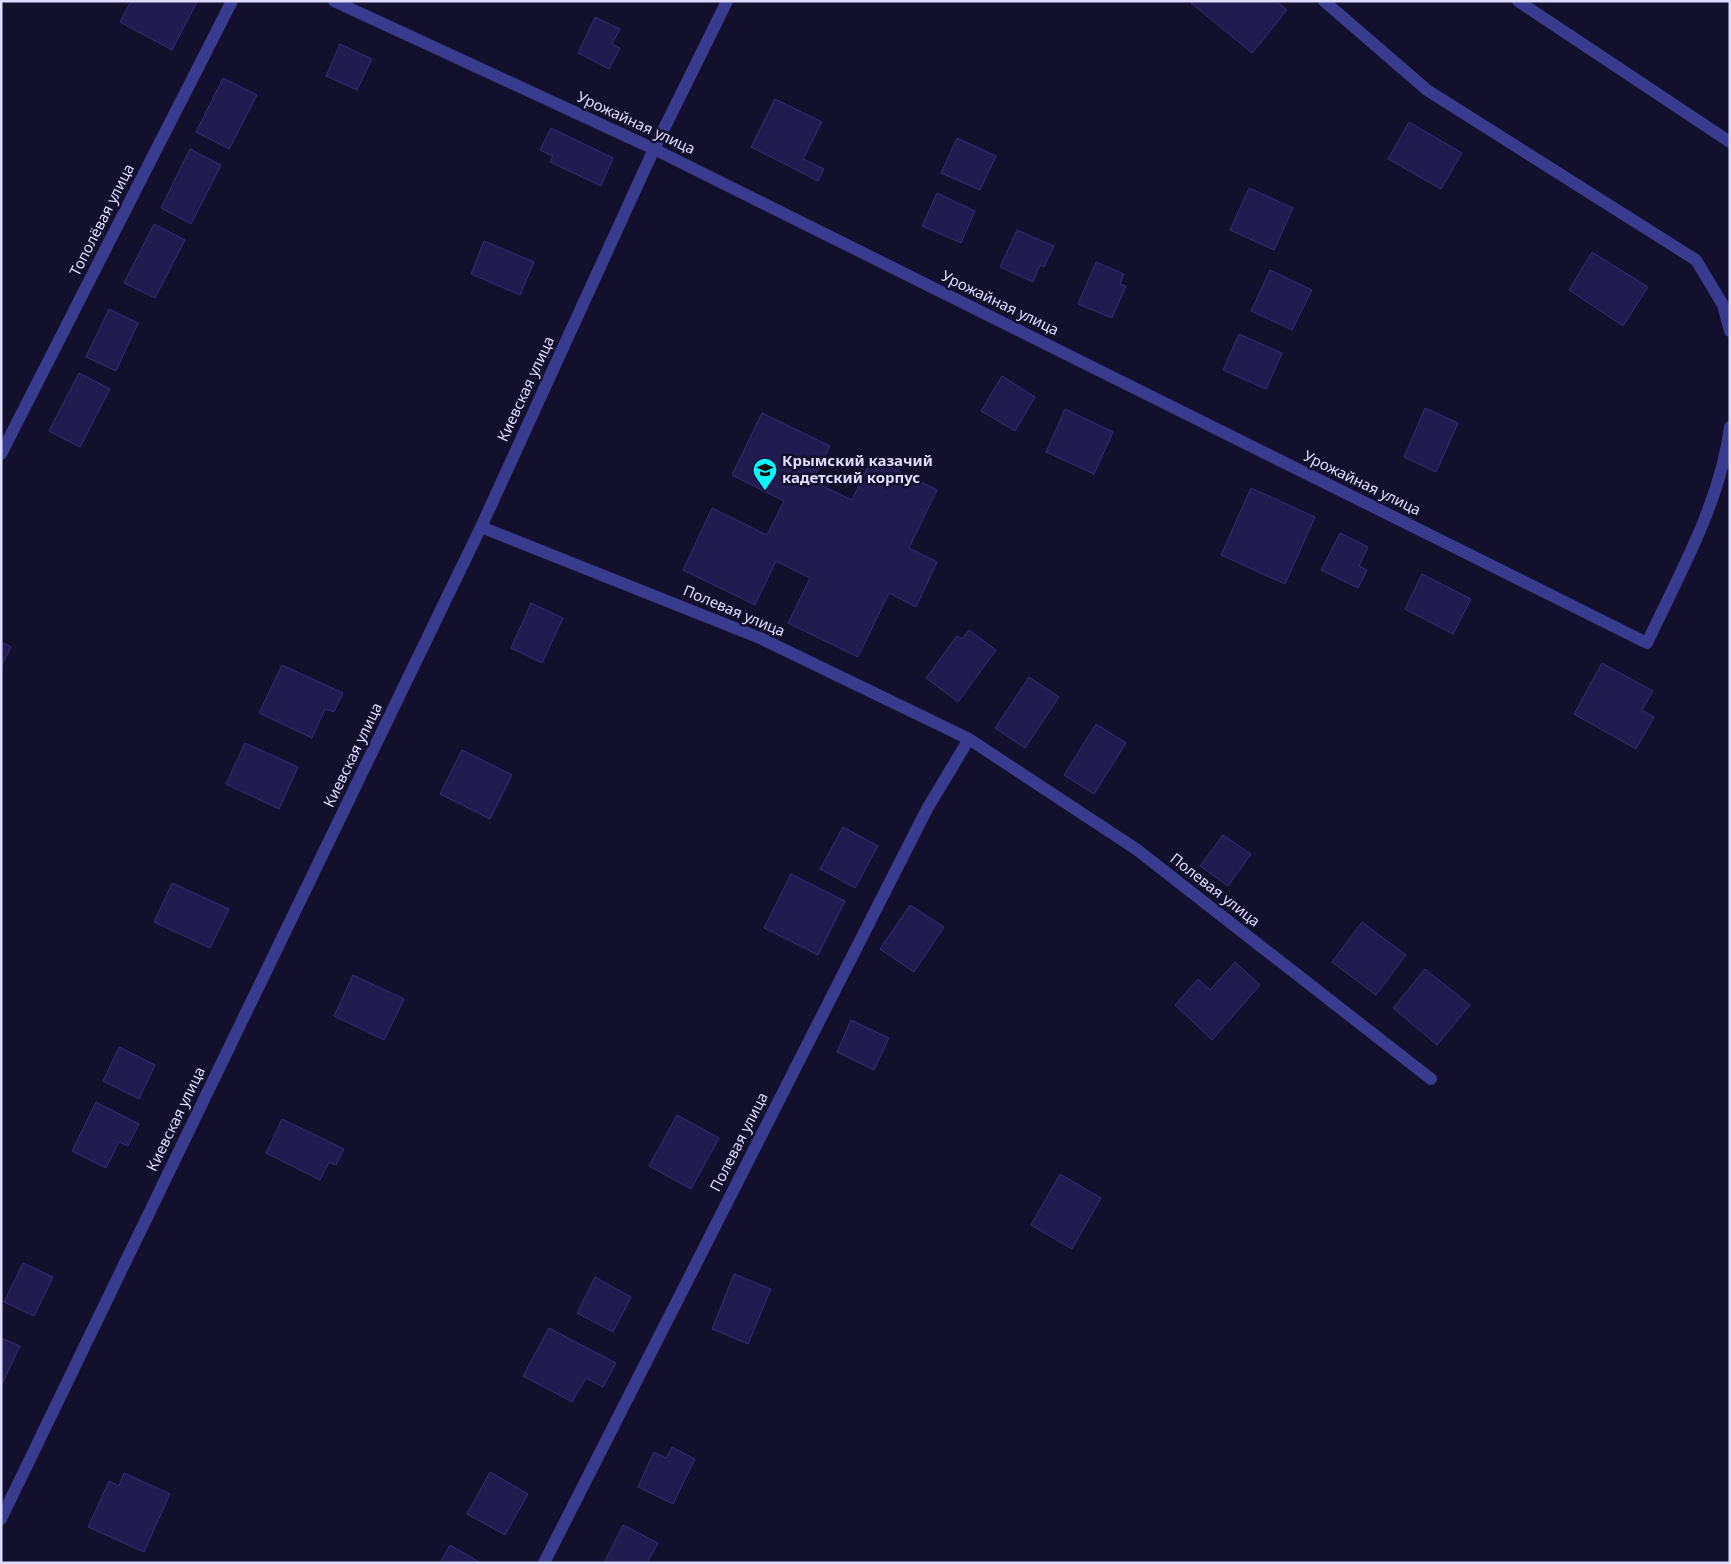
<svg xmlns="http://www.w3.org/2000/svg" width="1731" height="1564" viewBox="0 0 1731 1564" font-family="'Noto Sans',sans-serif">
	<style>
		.building { fill: #221b4f; stroke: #372c7c }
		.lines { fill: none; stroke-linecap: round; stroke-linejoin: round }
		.minor { stroke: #393b8e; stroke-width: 12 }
		.labels { text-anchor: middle; stroke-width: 5; stroke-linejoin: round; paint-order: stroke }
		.street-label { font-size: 15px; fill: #dedcff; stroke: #13102d }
		.poi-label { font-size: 15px; font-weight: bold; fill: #dedcff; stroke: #13102d; text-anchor: start }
	</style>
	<rect width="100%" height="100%" fill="#13102d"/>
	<path class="building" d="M131,1h64l2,1 -25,48 -52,-28z
		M1193,1h83l11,9 -35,43 -61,-50z
		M595,17l25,12 -8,15 8,4 -11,21 -31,-16z
		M340,44l32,15 -15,31 -31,-14z
		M223,78l34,17 -28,54 -33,-17z
		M775,99l47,23 -19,37 21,10 -6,12 -67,-34z
		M1409,122l53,31 -21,36 -53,-30z
		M551,128l62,30 -12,28 -51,-24 3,-6 -13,-6z
		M957,138l39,18 -16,34 -39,-17z
		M190,149l31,16 -30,59 -30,-16z
		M1249,188l44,20 -19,42 -44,-20z
		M937,193l38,18 -14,32 -39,-17z
		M154,224l31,16 -30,58 -31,-15z
		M1017,230l37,16 -10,21 -4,-2 -7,17 -33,-15z
		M484,241l50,21 -14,33 -49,-21z
		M1592,252l56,35 -25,39 -54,-36z
		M1096,262l28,12 -4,10 6,2 -14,32 -34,-14z
		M1270,270l42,20 -20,40 -41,-19z
		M109,309l29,14 -22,48 -30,-14z
		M1239,334l43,19 -16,36 -43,-19z
		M79,373l31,16 -30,58 -31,-16z
		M1002,376l33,21 -20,34 -34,-20z
		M1425,408l33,15 -22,49 -32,-15z
		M1065,409l48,23 -19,42 -48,-22z
		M762,413l68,33 -18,35 40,19 20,-42 65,32 -28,58 28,14 -21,45 -27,-14 -31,64 -70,-34 22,-45 -34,-17 -21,44 -72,-35 29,-62 55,27 17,-34 -52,-26z
		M1251,488l64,29 -30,67 -64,-29z
		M1340,533l28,14 -9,19 8,4 -9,18 -37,-18z
		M1422,574l49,25 -18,35 -48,-25z
		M531,603l32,15 -21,45 -31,-15z
		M969,630l27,20 -38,52 -32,-24 31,-42 5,3z
		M1,642l10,5 -10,20z
		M1602,663l51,28 -11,19 12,7 -18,32 -62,-35z
		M282,665l61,28 -9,19 -9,-3 -13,29 -53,-25z
		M1029,677l30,20 -34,51 -30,-20z
		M1096,724l30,19 -32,51 -30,-19z
		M245,743l53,24 -19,42 -53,-25z
		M462,750l50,25 -22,44 -50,-25z
		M843,827l35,19 -23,42 -35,-19z
		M1223,835l28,19 -23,32 -28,-20z
		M791,874l54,27 -27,54 -54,-27z
		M172,883l57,26 -19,39 -56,-26z
		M910,905l34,22 -30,45 -34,-23z
		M1362,922l44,33 -30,40 -44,-33z
		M1235,962l25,23 -48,55 -37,-35 23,-26 12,11z
		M1425,969l45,36 -33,40 -44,-37z
		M353,975l51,24 -20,41 -50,-24z
		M851,1020l38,18 -15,32 -37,-18z
		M119,1047l36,18 -16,34 -36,-18z
		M96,1102l43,22 -11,22 -9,-4 -13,26 -34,-17z
		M677,1115l42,23 -28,51 -42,-23z
		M282,1119l62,30 -8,16 -7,-3 -9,18 -54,-27z
		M1060,1174l41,24 -29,51 -41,-24z
		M23,1263l30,14 -19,39 -30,-14z
		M734,1274l37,15 -23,55 -36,-15z
		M595,1277l36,20 -18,35 -36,-19z
		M549,1328l67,35 -13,24 -17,-9 -14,24 -49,-26z
		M1,1338l19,8 -19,40z
		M672,1447l23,12 -22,45 -35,-17 16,-35 12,6z
		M490,1472l38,22 -23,41 -38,-21z
		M124,1473l46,21 -26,58 -56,-25 21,-46 10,5z
		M623,1525l35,18 -11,20h-43z
		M450,1545l31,18h-41z"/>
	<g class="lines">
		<path class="minor" d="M334,1l320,148 993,494c32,-69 73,-139 83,-216
			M1324,1l103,89 269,170 27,45 7,26
			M1518,1l212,141
			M1,454l231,-453
			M481,527l279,111 209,101 167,110 295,230
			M1,1519l480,-992 173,-378 73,-148
			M544,1563l383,-754 42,-70"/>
	</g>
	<defs>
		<symbol id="university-pin" viewBox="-11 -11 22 30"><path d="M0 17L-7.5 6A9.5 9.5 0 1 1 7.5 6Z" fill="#08f6ff" stroke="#13102d"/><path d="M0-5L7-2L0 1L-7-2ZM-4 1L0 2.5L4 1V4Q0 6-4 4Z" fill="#111"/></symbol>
	</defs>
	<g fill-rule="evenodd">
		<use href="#university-pin" x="751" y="456" width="28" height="38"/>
	</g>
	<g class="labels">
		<g class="street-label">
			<text transform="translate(636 123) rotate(25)" y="5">Урожайная улица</text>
			<text transform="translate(102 220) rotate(-63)" y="5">Тополёвая улица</text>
			<text transform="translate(1000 303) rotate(26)" y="5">Урожайная улица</text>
			<text transform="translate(526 389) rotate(-65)" y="5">Киевская улица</text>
			<text transform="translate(1362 483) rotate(26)" y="5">Урожайная улица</text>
			<text transform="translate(734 611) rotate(23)" y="5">Полевая улица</text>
			<text transform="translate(353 755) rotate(-64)" y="5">Киевская улица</text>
			<text transform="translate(1215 890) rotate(38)" y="5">Полевая улица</text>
			<text transform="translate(176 1119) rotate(-64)" y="5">Киевская улица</text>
			<text transform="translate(739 1142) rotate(-63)" y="5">Полевая улица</text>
		</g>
		<g class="poi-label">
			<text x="782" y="466">Крымский казачий<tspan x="782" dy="17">кадетский корпус</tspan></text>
		</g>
	</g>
	<rect width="1731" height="1564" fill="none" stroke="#dedcff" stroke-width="5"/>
</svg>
